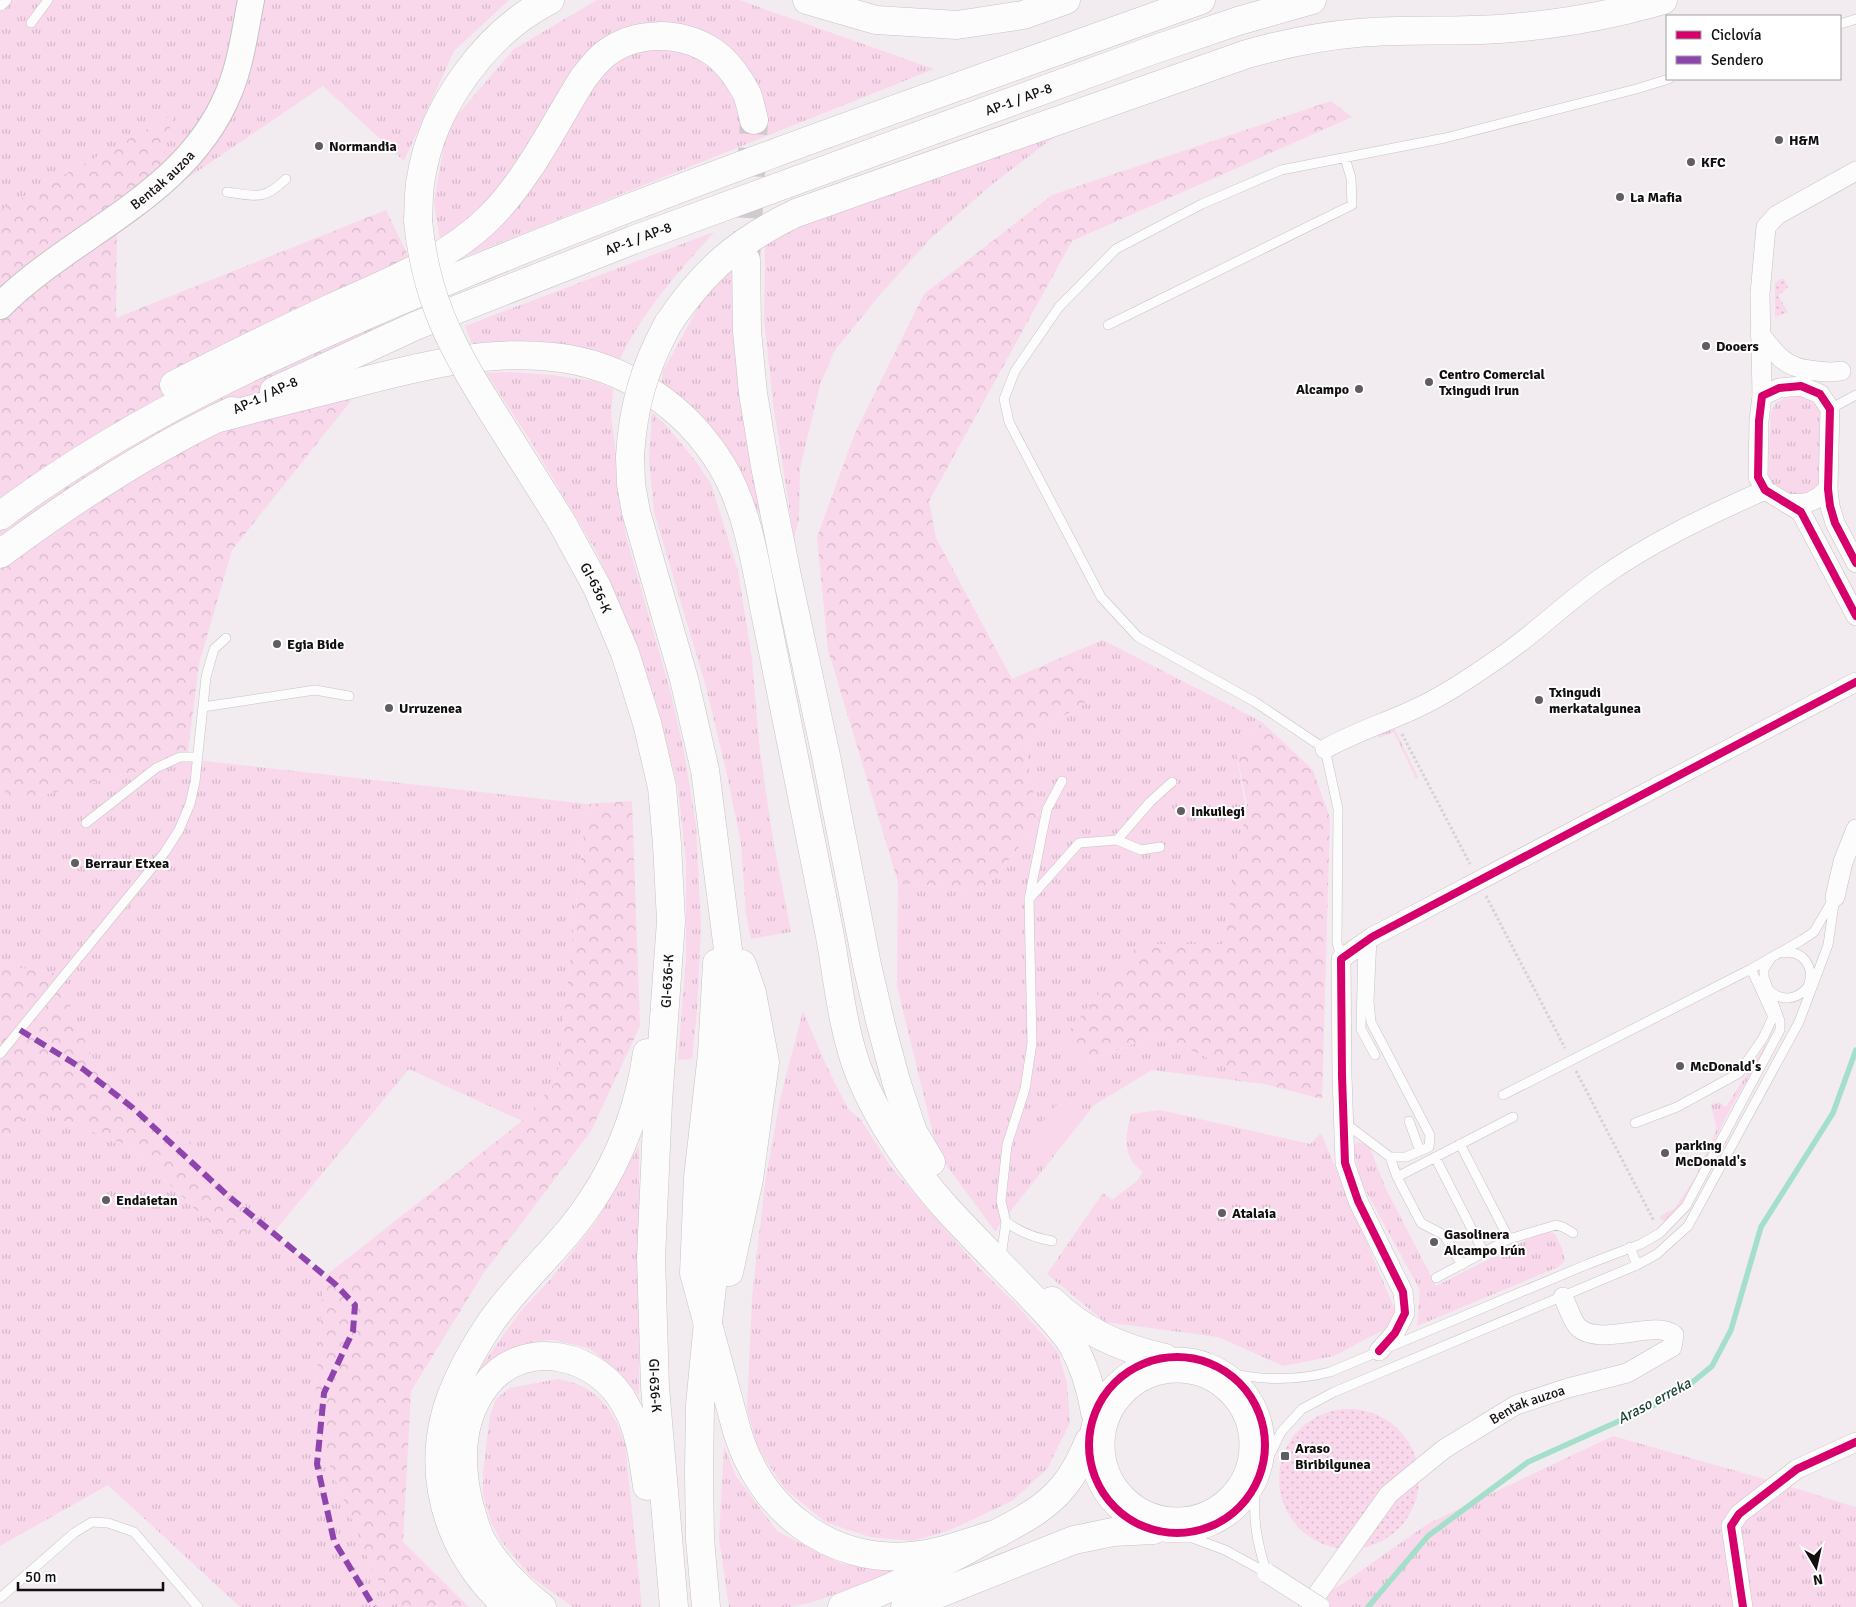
<svg xmlns="http://www.w3.org/2000/svg" width="1856" height="1607" viewBox="0 0 1856 1607" font-family="Signika,sans-serif">
	<style>
		.grass { fill: url(#grass-tufts) }
		.forest { fill: url(#forest-crowns) }
		.garden { fill: url(#garden-dots) }
		.pitch { fill: #f9d8ec }
		.lines { fill: none; stroke-linecap: round; stroke-linejoin: round }
		.stream { stroke: #a4dfcb; stroke-width: 5.5 }
		.highway-tunnel { stroke: #d1cace; stroke-width: 28; stroke-dasharray: 28 14; stroke-linecap: butt }
		.lane-casing { stroke: #c7c2c5; stroke-width: 10 }
		.street-casing { stroke: #c7c2c5; stroke-width: 20 }
		.secondary-casing { stroke: #c7c2c5; stroke-width: 28 }
		.highway-casing { stroke: #c7c2c5; stroke-width: 29 }
		.path { stroke: #d5d2d4; stroke-width: 3; stroke-dasharray: 2.5 2.5; stroke-linecap: butt }
		.lane { stroke: #fdfcfd; stroke-width: 9 }
		.street { stroke: #fdfcfd; stroke-width: 19 }
		.secondary { stroke: #fdfcfd; stroke-width: 26 }
		.highway { stroke: #fdfcfd; stroke-width: 28 }
		.street-bridge-casing { stroke: #c7c2c5; stroke-width: 20; stroke-linecap: butt }
		.highway-bridge-casing { stroke: #c7c2c5; stroke-width: 29; stroke-linecap: butt }
		.street-bridge { stroke: #fdfcfd; stroke-width: 19 }
		.highway-bridge { stroke: #fdfcfd; stroke-width: 28 }
		.quiet { stroke: #8e44ad; stroke-width: 6; stroke-dasharray: 12 6; stroke-linecap: butt }
		.cycleway-casing { stroke: #fff; stroke-width: 11 }
		.cycleway { stroke: #d6006c; stroke-width: 8 }
		.poi-dot { fill: #615c5f; stroke: #fff; stroke-width: 2 }
		.labels { text-anchor: middle; stroke-width: 4; stroke-linejoin: round; paint-order: stroke }
		.street-label { font-size: 14px; fill: #130f11; stroke: #fff }
		.poi-label { font-size: 14px; font-weight: bold; fill: #130f11; stroke: #fff; text-anchor: start }
		.water-label { font-size: 15px; font-style: italic; fill: #173f32; stroke: #fff }
	</style>
	<defs>
		<pattern id="grass-tufts" width="24" height="20" patternUnits="userSpaceOnUse" patternTransform="scale(1.25)"><rect width="24" height="20" fill="#f9d8ec"/><path d="M3 7l-1-3M5 7V3M7 7l1-3M15 17l-1-3M17 17v-4M19 17l1-3" fill="none" stroke="#d5b8c9"/></pattern>
		<pattern id="forest-crowns" width="20" height="18" patternUnits="userSpaceOnUse" patternTransform="scale(1.25)"><rect width="20" height="18" fill="#f9d8ec"/><path d="M2 6a3 3 0 1 1 6 0M12 15a3 3 0 1 1 6 0" fill="none" stroke="#d5b8c9"/></pattern>
		<pattern id="garden-dots" width="8" height="8" patternUnits="userSpaceOnUse" patternTransform="scale(1.25)"><rect width="8" height="8" fill="#f9d8ec"/><path d="M2 2h.1M6 6h.1" fill="none" stroke="#d5b8c9" stroke-width="1.8" stroke-linecap="round"/></pattern>
	</defs>
	<rect width="100%" height="100%" fill="#f2ebef"/>
	<path class="grass" d="M0,0h509l-55,51 -50,110 -81,-75 -206,140 45,-60 10,-50 -172,94z
		M597,0h142l195,69 -490,196 -10,-62 13,-76 67,-78z
		M1102,113l-52,27 -60,46 -60,53 -52,58 -43,53 -15,35 -20,83 -1,51 -5,20 -21,-136 -9,-84 1,-76 14,-11z
		M714,232c-38,43 -70,77 -95,129l-140,-11 -8,-9 -6,-15z
		M735,265l26,252 -25,-49 -33,-50 -42,-34 2,-13 38,-69z
		M511,372l40,3 44,6 18,8 -2,26 15,121 45,158 13,58 12,72 5,102 -4,86 -5,47 -14,1 8,-103v-96l-8,-73 -21,-84 -25,-69 -37,-86 -65,-109 -44,-67z
		M1791,395l15,2 12,10 5,15 -2,58 -8,14 -15,6 -25,-15 -5,-11 3,-62 5,-9z
		M652,413l12,10 31,37 16,24 27,87 14,88 8,93 13,87 18,93 -40,7 -5,-25 -5,-71 -15,-73 -20,-83 -52,-175 -5,-52z
		M1103,640l159,82 -26,30 10,59 -23,134 -84,-1 -54,118 73,-27 106,49 -112,-14 -58,35 -99,126 -57,-77 -41,-168 1,-104 84,10 57,-69 -15,-83 64,-39 -14,-49z
		M1394,728l24,49 -2,2 -22,-47 -15,6 -1,-3z
		M187,759l400,45 -30,277 -35,40 -113,-52 -136,164 51,44 -11,148 62,151 25,31h-160l-132,-122 -108,61v-397l32,-40 98,37 100,97 -36,-98 -98,-80 -42,-92 -54,-8v-186l10,20 42,-6z
		M803,1011l23,54 22,44 13,11 30,47 89,102 36,35 42,48 9,31 3,40 -23,46 -35,32 -64,30 -36,10 -42,-4 -45,-15 -41,-34 -26,-40 -11,-39 5,-112 13,-114 15,-84z
		M1766,1044l2,1c-16,28 -35,56 -49,86 -16,32 -27,66 -54,91l-6,-5 16,-9 20,-30 22,-49 -6,-24 8,-3 7,5z
		M1160,1110l150,34 11,-11 74,177 -8,18 -53,28 -51,10 -65,-29 -113,-15 -58,-48 56,-81 9,7 25,-19 6,-9c-21,-15 -18,-35 -12,-58z
		M1357,1142l12,3 16,42 51,99 110,-56 9,4 7,14 3,13 -7,6 -141,59 3,-36 -59,-108 -8,-35z
		M639,1146v249l-37,-37 -14,-10 -35,-8 -15,1 -26,7 -18,11 -22,22 3,-6 44,-62 30,-32 47,-59z
		M558,1379c39,7 55,29 67,65l17,163h-69l-42,-30 -30,-36 -10,-19 -8,-27v-23l7,-57 6,-16 14,-11z
		M1613,1436l155,44 88,27v100h-551l37,-23 87,-61z
		M724,1446l12,30 41,55 65,33 59,7 -91,32 -20,4h-61l-10,-69z"/>
	<path class="forest" d="M1331,101l21,16 -280,124 -143,260 7,37 76,141 62,-27 14,49 -64,39 15,83 -57,69 -84,-10 -70,-232 -11,-113 38,-104 69,-139 128,-99z
		M173,115l-11,51 -45,60 -1,92 270,-108 25,52 -61,140 -118,148 -33,114 -12,95 -135,34 -43,7 -9,-21v-569z
		M1262,722l51,48 17,48 -8,281 -58,-15 -106,-49 -73,27 -24,-21 78,-97h84l24,-140 -11,-52z
		M632,801l8,225 -49,105 -108,143 -72,117 -8,151 66,65h-69l-25,-31 -62,-151 11,-148 198,-156 35,-40 30,-277z
		M0,965l54,8 42,92 98,80 66,78 -30,20 -100,-97 -98,-37 -32,40z"/>
	<path class="garden" d="M1780,279h4l4,8 -10,9 10,16 -13,5v-34z
		M1279 1479a70 70 0 1 1 140 0a70 70 0 1 1-140 0Z"/>
	<path class="pitch" d="M1061,1099l22,17 -34,42 -22,-17z"/>
	<g class="lines">
		<path class="stream" d="M1368,1607l60,-71 100,-74 120,-54 36,-19 28,-23 19,-36 30,-103 72,-114 23,-63"/>
		<path class="highway-tunnel" d="M746,260l8,-140"/>
		<defs>
			<path id="lane" d="M1,6l6,-6
				M31,23l17,-23
				M1840,24l16,-5
				M227,192c29,4 36,9 59,-13
				M1108,325l244,-120 -1,-27 -6,-20
				M1830,409l26,-14
				M203,707l112,-17 34,6
				M86,823l70,-55 24,-11h18
				M1117,840l33,-38 22,-20
				M1029,899l18,-90 15,-28
				M1363,944l-2,85 14,26
				M1782,953c20,-5 34,15 26,33
				M1341,959l-4,-17 1,-133 -13,-60 -70,-47 -117,-65 -37,-40 -92,-175 -5,-23 11,-28 44,-64 57,-58 86,-45 79,-34 164,-32 191,-49 33,-10
				M1769,990c12,12 27,10 38,-2
				M0,1054l165,-202 14,-22 11,-26 5,-22 11,-105 8,-28 12,-11
				M1503,1095l248,-126 51,-29 12,-8 18,-31
				M1409,1121l11,30
				M1345,1123l45,34h16l23,-10 1,-12 -59,-113 -2,-20 3,-65
				M1635,1123l42,-16 62,-34 24,-35 9,-19v-4l-21,-46
				M1460,1144l49,95
				M1390,1157l7,20 24,46 23,12 18,30
				M1435,1157l49,96
				M1397,1177l116,-60
				M1006,1222c14,10 29,16 46,19
				M1630,1247l7,18
				M1002,1250l4,-28 -5,-21 6,-56 18,-56 7,-46 -3,-144 50,-56 38,-3 24,10 19,-3
				M1436,1278l73,-39 47,-14 7,2 10,6
				M1227,1372c35,9 68,9 103,0l258,-108 53,-20 19,-11 26,-27 94,-176v-9l-16,-44v-8l8,-12
				M1263,1469l18,-37 21,-23 32,-17 303,-127 20,-11 31,-28 111,-204 29,-77 7,-48
				M1256,1486c-4,31 1,58 11,87
				M1179,1533l46,17 42,23
				M0,1598l74,-65 18,-11 16,1 26,9 64,75"/>
			<g id="street">
				<path d="M1760,334c16,20 23,32 49,36 12,2 21,3 32,1"/>
				<path d="M1762,396l-2,-102 6,-67 11,-12 79,-44"/>
				<path d="M1786,503c19,2 28,0 42,-14"/>
				<path d="M1856,563l-21,-40 -5,-17 -2,-17 2,-80 -10,-15 -19,-8 -22,2 -17,8 -3,25 -1,56 7,13 36,22 55,104"/>
				<path d="M1325,749c30,-17 63,-27 94,-42 26,-12 51,-29 74,-45 37,-24 69,-56 105,-82 51,-37 109,-64 167,-90"/>
				<path d="M1835,897l8,-35 13,-33"/>
				<path d="M1379,1351l16,-18 10,-20 -2,-21 -45,-91 -13,-38 -3,-87 -1,-117 31,-22 484,-255"/>
				<circle cx="1177" cy="1445" r="88"/>
				<circle cx="1177" cy="1445" r="72"/>
				<path id="s1" d="M1308,1607l81,-113 55,-45 72,-44 52,-17 59,-15 45,-26 2,-12c-18,-16 -72,12 -95,-7 -7,-6 -11,-22 -16,-31"/>
				<path d="M1743,1607l-12,-81 8,-12 58,-45 59,-27"/>
			</g>
			<g id="secondary">
				<path id="s2" d="M0,306c74,-74 187,-110 229,-214 12,-29 16,-61 22,-92"/>
			</g>
			<g id="highway">
				<path d="M807,0l69,20 81,5 66,-10 43,-15"/>
				<path d="M418,221c1,-14 0,-29 3,-43 11,-71 65,-146 129,-178"/>
				<path d="M746,260l1,71 6,62 12,73 22,110 39,180 41,209 14,60 15,56 17,51 18,30"/>
				<path d="M668,324c36,-54 70,-83 128,-111l451,-159c36,-10 73,-18 111,-21 47,-4 94,-1 141,-4 56,-4 110,-13 164,-29"/>
				<path d="M174,385c52,-27 104,-52 157,-77 55,-25 114,-47 158,-90 39,-39 64,-91 93,-138 7,-9 14,-19 23,-26 31,-24 76,-23 108,-2 15,10 26,27 34,42 3,8 5,18 7,26"/>
				<path id="s3" d="M274,391l141,-65 218,-86 517,-189 88,-30 74,-21"/>
				<path id="s4" d="M483,397l78,124 36,66 28,66 22,70 15,64 5,57 4,77 -13,181 -7,156 4,129 19,220"/>
				<path d="M215,419c44,-12 89,-23 133,-34 65,-17 137,-36 205,-28 70,7 133,49 169,109 28,47 35,109 46,161 20,100 41,200 60,299 10,49 13,102 32,149 19,47 53,96 87,134 25,27 52,54 78,81 16,17 34,34 47,54 12,21 19,44 23,68"/>
				<path d="M630,456l1,28 5,28 48,167 21,91 31,242 2,46 -30,264 -8,83 -1,68 1,66 6,68"/>
				<path d="M0,516c141,-106 304,-176 466,-243 242,-100 489,-185 735,-273"/>
				<path d="M0,554c73,-54 150,-105 232,-143"/>
				<path d="M717,963l-5,91 -14,124 -4,95 43,158c23,77 90,132 174,125 30,-2 59,-15 88,-23"/>
				<path d="M729,1272l20,-93 16,-117 -13,-69 -10,-29"/>
				<path d="M1052,1301c31,31 72,48 113,57"/>
				<path d="M508,1607c-53,-47 -80,-117 -64,-187 8,-35 27,-68 47,-98 30,-43 72,-77 101,-122 29,-43 48,-96 55,-147"/>
				<path d="M542,1607c-23,-18 -44,-38 -59,-64 -7,-11 -10,-26 -14,-39 -10,-41 -10,-84 17,-119 39,-50 114,-30 140,21 14,25 17,52 21,80"/>
				<path d="M842,1607c54,-20 102,-43 152,-72 25,-13 51,-26 69,-48 12,-14 19,-29 26,-46"/>
				<path d="M905,1607l169,-67 39,-8 40,-2"/>
			</g>
		</defs>
		<use href="#lane" class="lane-casing"/>
		<use href="#street" class="street-casing"/>
		<use href="#secondary" class="secondary-casing"/>
		<use href="#highway" class="highway-casing"/>
		<path class="path" d="M1402,734l68,130
			M1486,896l79,152
			M1576,1071l78,150"/>
		<use href="#lane" class="lane"/>
		<use href="#street" class="street"/>
		<use href="#secondary" class="secondary"/>
		<use href="#highway" class="highway"/>
		<defs>
			<path id="street-bridge" d="M1267,1573l53,34"/>
			<path id="highway-bridge" d="M418,221c7,70 28,116 65,176
				M630,456c3,-49 14,-88 38,-132"/>
		</defs>
		<use href="#street-bridge" class="street-bridge-casing"/>
		<use href="#highway-bridge" class="highway-bridge-casing"/>
		<use href="#street-bridge" class="street-bridge"/>
		<use href="#highway-bridge" class="highway-bridge"/>
		<path class="quiet" d="M20,1030l63,39 50,39 94,87 108,89 20,21 -2,26 -29,62 -7,71 17,77 40,66"/>
		<defs>
			<path id="cycleway" d="M1856,563l-21,-40 -5,-17 -2,-17 2,-80 -10,-15 -19,-8 -22,2 -17,8 -3,25 -1,56 7,13 36,22 55,104
				M1379,1351l16,-18 10,-20 -2,-21 -45,-91 -13,-38 -3,-87 -1,-117 31,-22 484,-255
				M1089 1445a88 88 0 1 1 176 0a88 88 0 1 1-176 0Z
				M1743,1607l-12,-81 8,-12 58,-45 59,-27"/>
		</defs>
		<use href="#cycleway" class="cycleway-casing"/>
		<use href="#cycleway" class="cycleway"/>
	</g>
	<g class="poi-dot">
		<circle cx="1779" cy="140" r="5"/>
		<circle cx="319" cy="146" r="5"/>
		<circle cx="1691" cy="162" r="5"/>
		<circle cx="1620" cy="197" r="5"/>
		<circle cx="1706" cy="346" r="5"/>
		<circle cx="1429" cy="382" r="5"/>
		<circle cx="1359" cy="389" r="5"/>
		<circle cx="277" cy="644" r="5"/>
		<circle cx="1539" cy="700" r="5"/>
		<circle cx="389" cy="708" r="5"/>
		<circle cx="1181" cy="811" r="5"/>
		<circle cx="75" cy="863" r="5"/>
		<circle cx="1680" cy="1066" r="5"/>
		<circle cx="1665" cy="1153" r="5"/>
		<circle cx="106" cy="1200" r="5"/>
		<circle cx="1222" cy="1213" r="5"/>
		<circle cx="1434" cy="1242" r="5"/>
		<rect x="1280" y="1451" width="10" height="10" rx="2.5"/>
	</g>
	<g class="labels">
		<g class="street-label">
			<text dy="5" stroke="none"><textPath href="#s3" startOffset="800">AP-1 / AP-8</textPath></text>
			<text dy="5" stroke="none"><textPath href="#s2" startOffset="206">Bentak auzoa</textPath></text>
			<text dy="5" stroke="none"><textPath href="#s3" startOffset="395">AP-1 / AP-8</textPath></text>
			<text transform="translate(265 395) rotate(-25)" y="5">AP-1 / AP-8</text>
			<text dy="5" stroke="none"><textPath href="#s4" startOffset="222">GI-636-K</textPath></text>
			<text transform="translate(667 981) rotate(-87)" y="5">GI-636-K</text>
			<text dy="5" stroke="none"><textPath href="#s4" startOffset="1032">GI-636-K</textPath></text>
			<text dy="5" stroke="none"><textPath href="#s1" startOffset="305">Bentak auzoa</textPath></text>
		</g>
		<g class="poi-label">
			<text x="1789" y="145">H&amp;M</text>
			<text x="329" y="151">Normandia</text>
			<text x="1701" y="167">KFC</text>
			<text x="1630" y="202">La Mafia</text>
			<text x="1716" y="351">Dooers</text>
			<text x="1439" y="379">Centro Comercial<tspan x="1439" dy="16">Txingudi Irun</tspan></text>
			<text x="1349" y="394" text-anchor="end">Alcampo</text>
			<text x="287" y="649">Egia Bide</text>
			<text x="1549" y="697">Txingudi<tspan x="1549" dy="16">merkatalgunea</tspan></text>
			<text x="399" y="713">Urruzenea</text>
			<text x="1191" y="816">Inkuilegi</text>
			<text x="85" y="868">Berraur Etxea</text>
			<text x="1690" y="1071">McDonald's</text>
			<text x="1675" y="1150">parking<tspan x="1675" dy="16">McDonald's</tspan></text>
			<text x="116" y="1205">Endaietan</text>
			<text x="1232" y="1218">Atalaia</text>
			<text x="1444" y="1239">Gasolinera<tspan x="1444" dy="16">Alcampo Irún</tspan></text>
			<text x="1295" y="1453">Araso<tspan x="1295" dy="16">Biribilgunea</tspan></text>
		</g>
		<g class="water-label">
			<text transform="translate(1654 1401) rotate(-28)" y="5">Araso erreka</text>
		</g>
	</g>
	<rect x="1666" y="15" width="175" height="65" fill="#ffffff" stroke="#a19fa0"/>
	<rect x="1676" y="31" width="25" height="8" fill="#d6006c" stroke="#a19fa0"/>
	<text x="1711" y="40" font-size="15" fill="#130f11">Ciclovía</text>
	<rect x="1676" y="56" width="25" height="8" fill="#8e44ad" stroke="#a19fa0"/>
	<text x="1711" y="65" font-size="15" fill="#130f11">Sendero</text>
	<g transform="translate(1816 1567) rotate(171)" stroke="#ffffff" stroke-width="4" paint-order="stroke">
	<path d="M0-4L9 19L0 12L-9 19Z" fill="#130f11"/>
	<text y="-8" font-size="14" font-weight="bold" text-anchor="middle" fill="#130f11">N</text>
	</g>
	<path d="M18 1582v8h145v-8" fill="none" stroke="#130f11" stroke-width="2.5"/>
	<text x="25" y="1582" font-size="15" fill="#130f11" stroke="#ffffff" stroke-width="4" paint-order="stroke">50 m</text>
</svg>
